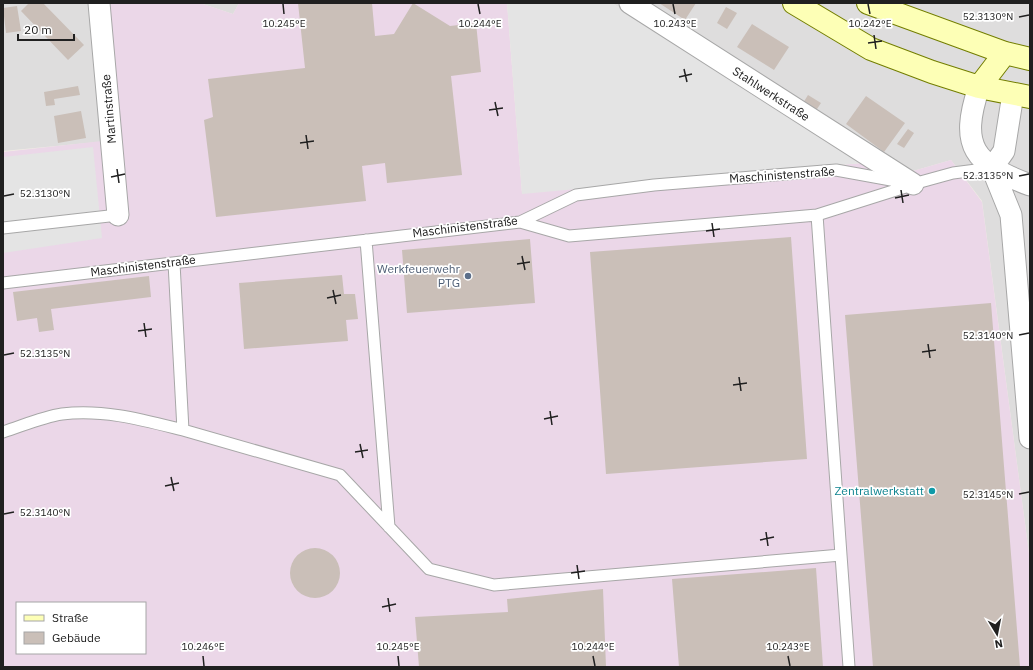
<svg xmlns="http://www.w3.org/2000/svg" width="1033" height="670" viewBox="0 0 1033 670" font-family="'IBM Plex Sans',sans-serif">
	<style>
		.residential { fill: #dedddd }
		.industrial { fill: #ebd7e8; fill-rule: evenodd }
		.parking { fill: #e4e4e4 }
		.building { fill: #cabfb8 }
		.lines { fill: none; stroke-linecap: round; stroke-linejoin: round }
		.lane-casing { stroke: #a7a7a7; stroke-width: 13 }
		.street-casing { stroke: #a7a7a7; stroke-width: 23 }
		.secondary-casing { stroke: #737e00; stroke-width: 24 }
		.lane { stroke: #fff; stroke-width: 11 }
		.street { stroke: #fff; stroke-width: 21 }
		.secondary { stroke: #fdffb6; stroke-width: 22 }
		.ticks { fill: none; stroke: #202020; stroke-width: 1.5 }
		.service-dot { fill: #5c6f8a; stroke: #fff; stroke-width: 1.5 }
		.culture-dot { fill: #0f9aa8; stroke: #fff; stroke-width: 1.5 }
		.labels { text-anchor: middle; stroke-width: 3.5; stroke-linejoin: round; paint-order: stroke }
		.street-label { font-size: 12px; fill: #202020; stroke: #fff }
		.service-label { font-size: 12px; fill: #4e5e75; stroke: #fff; text-anchor: end }
		.culture-label { font-size: 12px; fill: #0d838f; stroke: #fff; text-anchor: end }
		.ticks-label { font-size: 10px; text-anchor: middle; fill: #202020; stroke: #fff; stroke-width: 3.5; stroke-linejoin: round; paint-order: stroke }
	</style>
	<rect width="100%" height="100%" fill="#f1ede5"/>
	<path class="residential" d="M3,3h106l11,137 -117,11z
		M200,3h39l-6,11z
		M612,3h418v558l-48,-360 -31,-41 -38,11 -51,-8z"/>
	<path class="industrial" d="M109,3h91l33,11 6,-11h268l15,190 340,-30 51,8 38,-11 31,42 48,359v106h-1027v-515l117,-13zM17,603h128v50h-128z"/>
	<path class="parking" d="M507,3h105l250,160 -340,31z
		M93,147l9,91 -99,15v-96z"/>
	<path class="building" d="M29,3h14l41,42 -16,15 -47,-49z
		M298,3h74l3,33 19,-2 19,-31 37,23 26,-3 5,49 -30,4 11,99 -75,8 -2,-20 -23,3 4,35 -150,16 -12,-97 9,-3 -5,-38 97,-11z
		M659,3h37l-11,17z
		M17,6l4,25 -15,2 -3,-25z
		M726,7l11,6 -10,16 -10,-6z
		M752,24l37,23 -15,23 -37,-23z
		M78,86l2,9 -26,4 1,6 -9,1 -2,-14z
		M808,95l13,8 -8,12 -13,-7z
		M866,96l39,27 -21,29 -38,-28z
		M81,111l5,27 -28,5 -4,-27z
		M908,129l6,4 -10,15 -7,-4z
		M791,237l16,222 -201,15 -16,-222z
		M530,239l5,64 -128,10 -5,-63z
		M342,275l2,19h11l3,25 -12,1 2,21 -104,8 -5,-66z
		M149,276l2,21 -100,12 3,21 -15,2 -2,-14 -20,3 -4,-29z
		M991,303l29,364h-147l-28,-352z
		M290 573a25 25 0 1 1 50 0a25 25 0 1 1-50 0Z
		M816,568l7,99h-144l-7,-88z
		M603,589l3,78h-187l-4,-50 93,-5 -1,-13z"/>
	<g class="lines">
		<defs>
			<path id="lane" d="M817,215l24,340
				M520,222l49,14 248,-21 95,-30
				M3,228l115,-13
				M366,240l23,287
				M174,263l9,167 157,45 89,94 65,16 347,-30 8,112
				M3,283l517,-61 56,-27 78,-10 182,-15 77,14 40,-11 39,-5
				M3,432c19,-6 39,-15 59,-18 42,-5 81,6 121,16"/>
			<path id="street" d="M99,3l19,212
				M630,3l283,181
				M979,87c-20,60 -5,77 51,98
				M992,168l19,47 19,223
				M992,168l12,-17 9,-57"/>
			<path id="secondary" d="M794,3l77,46 61,23 47,15 51,10
				M868,3l137,50 25,6
				M979,87l26,-34"/>
		</defs>
		<use href="#lane" class="lane-casing"/>
		<use href="#street" class="street-casing"/>
		<use href="#secondary" class="secondary-casing"/>
		<use href="#lane" class="lane"/>
		<use href="#street" class="street"/>
		<use href="#secondary" class="secondary"/>
	</g>
	<path class="ticks" d="M283,4l1,10M478,4l2,10M673,4l2,10M868,4l2,10M1019,17l10,-2M874,35l2,14M868,43l14,-2M684,69l3,13M679,77l13,-3M495,102l3,14M489,110l14,-2M306,135l2,14M300,143l14,-2M117,169l2,14M1019,176l10,-2M111,177l14,-3M901,190l2,13M4,196l10,-2M895,198l14,-3M712,223l2,14M706,231l14,-2M522,256l3,14M517,264l13,-2M333,290l3,14M327,298l14,-3M144,323l2,14M138,331l14,-2M1019,335l10,-2M928,344l2,14M922,352l14,-2M4,355l10,-2M739,377l2,14M733,385l14,-2M550,411l2,14M544,419l14,-3M360,444l3,14M355,452l13,-2M171,477l3,14M165,486l14,-3M1019,494l10,-2M4,514l10,-2M766,532l2,14M760,540l14,-3M577,565l2,14M571,573l14,-2M388,598l2,14M382,607l14,-3M203,656l1,10M398,656l1,10M593,656l2,10M788,656l2,10"/>
	<circle class="service-dot" cx="468" cy="276" r="4"/>
	<circle class="culture-dot" cx="932" cy="491" r="4"/>
	<g class="labels">
		<g class="street-label">
			<text transform="translate(771 94) rotate(33)" y="4">Stahlwerkstraße</text>
			<text transform="translate(109 109) rotate(-95)" y="4">Martinstraße</text>
			<text transform="translate(782 175) rotate(-4)" y="4">Maschinistenstraße</text>
			<text transform="translate(465 227) rotate(-7)" y="4">Maschinistenstraße</text>
			<text transform="translate(143 266) rotate(-7)" y="4">Maschinistenstraße</text>
		</g>
		<g class="service-label">
			<text x="460" y="273">Werkfeuerwehr<tspan x="460" dy="14">PTG</tspan></text>
		</g>
		<g class="culture-label">
			<text x="924" y="495">Zentralwerkstatt</text>
		</g>
	</g>
	<g class="ticks-label">
		<text x="988" y="20">52.3130°N</text>
		<text x="284" y="27">10.245°E</text>
		<text x="480" y="27">10.244°E</text>
		<text x="675" y="27">10.243°E</text>
		<text x="870" y="27">10.242°E</text>
		<text x="988" y="179">52.3135°N</text>
		<text x="45" y="197">52.3130°N</text>
		<text x="988" y="339">52.3140°N</text>
		<text x="45" y="357">52.3135°N</text>
		<text x="988" y="498">52.3145°N</text>
		<text x="45" y="516">52.3140°N</text>
		<text x="203" y="650">10.246°E</text>
		<text x="398" y="650">10.245°E</text>
		<text x="593" y="650">10.244°E</text>
		<text x="788" y="650">10.243°E</text>
	</g>
	<rect width="1033" height="670" fill="none" stroke="#202020" stroke-width="8"/>
	<rect x="16" y="602" width="130" height="52" fill="#ffffff" stroke="#a6a6a6"/>
	<rect x="24" y="615" width="20" height="6" fill="#fdffb6" stroke="#a6a6a6"/>
	<text x="52" y="622" font-size="12" fill="#202020">Straße</text>
	<rect x="24" y="632" width="20" height="12" fill="#cabfb8" stroke="#a6a6a6"/>
	<text x="52" y="642" font-size="12" fill="#202020">Gebäude</text>
	<g transform="translate(997 634) rotate(170)" stroke="#ffffff" stroke-width="3" paint-order="stroke">
	<path d="M0-3L7 15L0 10L-7 15Z" fill="#202020"/>
	<text y="-6" font-size="11" font-weight="bold" text-anchor="middle" fill="#202020">N</text>
	</g>
	<path d="M18 34v6h56v-6" fill="none" stroke="#202020" stroke-width="2"/>
	<text x="24" y="34" font-size="12" fill="#202020" stroke="#ffffff" stroke-width="3" paint-order="stroke">20 m</text>
</svg>
